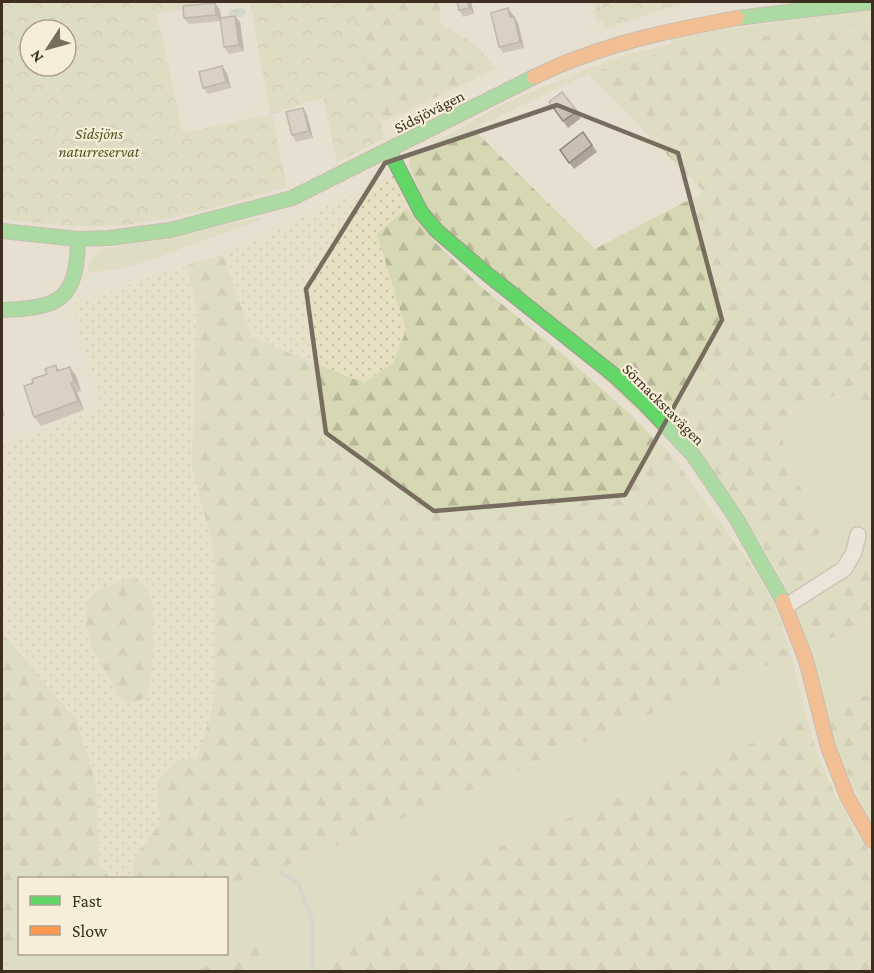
<svg xmlns="http://www.w3.org/2000/svg" width="874" height="973" viewBox="0 0 874 973" font-family="'Crimson Pro',serif">
	<style>
		.farmland { fill: url(#farmland-dots) }
		.grass { fill: #d6d7b3 }
		.forest { fill: url(#forest-firs) }
		.park { fill: url(#park-crowns); fill-rule: evenodd }
		.water { fill: url(#water-waves) }
		.lines { fill: none; stroke-linecap: round; stroke-linejoin: round }
		.stream { stroke: #bcccc2; stroke-width: 4 }
		.street-casing { stroke: #ada599; stroke-width: 18 }
		.fast-casing { stroke: #9c958a; stroke-width: 16 }
		.slow-casing { stroke: #9c958a; stroke-width: 16 }
		.street { stroke: #efebe3; stroke-width: 15 }
		.fast { stroke: #63d668; stroke-width: 14 }
		.slow { stroke: #ff974d; stroke-width: 14 }
		.wall { fill: #afa499 }
		.shaded-wall { fill: #8e867d }
		.building { fill: #cbbfb2; stroke: #8e867d; stroke-width: 1.5 }
		.marked { fill: none; stroke: #786c5e; stroke-width: 4.5; stroke-linejoin: round }
		.labels { text-anchor: middle; stroke-width: 4.5; stroke-linejoin: round; paint-order: stroke }
		.street-label { font-size: 16px; fill: #3d2e20; stroke: #f7eed8 }
		.park-label { font-size: 16px; font-style: italic; fill: #4d5a26; stroke: #f7eed8 }
	</style>
	<defs>
		<pattern id="farmland-dots" width="8" height="8" patternUnits="userSpaceOnUse" patternTransform="scale(1.5)"><rect width="8" height="8" fill="#e6dfc2"/><path d="M2 2h.1M6 6h.1" fill="none" stroke="#c6c0a6" stroke-width="1.8" stroke-linecap="round"/></pattern>
		<pattern id="forest-firs" width="22" height="20" patternUnits="userSpaceOnUse" patternTransform="scale(1.5)"><rect width="22" height="20" fill="#d6d7b3"/><path d="M5 1l3.5 6h-7zM16 11l3.5 6h-7z" fill="#b9b99a"/></pattern>
		<pattern id="park-crowns" width="20" height="18" patternUnits="userSpaceOnUse" patternTransform="scale(1.5)"><rect width="20" height="18" fill="#d6d7b3"/><path d="M2 6a3 3 0 1 1 6 0M12 15a3 3 0 1 1 6 0" fill="none" stroke="#b9b99a"/></pattern>
		<pattern id="water-waves" width="16" height="10" patternUnits="userSpaceOnUse" patternTransform="scale(1.5)"><rect width="16" height="10" fill="#bcccc2"/><path d="M0 5q4-4 8 0t8 0" fill="none" stroke="#a2b0a6"/></pattern>
	</defs>
	<rect width="100%" height="100%" fill="#e7e0d1"/>
	<path class="farmland" d="M394,175l13,33 -30,26 29,96 -13,33 -29,20 -113,-45 -28,-83z
		M187,265l10,45 -5,157 23,87v147l-18,57 -21,3 -19,21 4,40 -26,35 -3,20 -22,1 -11,-14 -3,-80 -19,-63 -73,-86 -2,-32v-157l99,-38 -29,-104z"/>
	<path class="grass" d="M872,9v13l-198,26 -86,26 -115,55 -51,31 -11,11 -2,-9 2,-6 90,-51 82,-35 45,-16 43,-10v-7z
		M261,217l1,2 -114,42 -31,9 -29,2c-1,-10 5,-15 12,-22z
		M814,396l45,1 13,7v158l-17,18 -54,31 -3,9 -13,-34 23,-6 12,-52 -10,-27 -12,-16 -20,-57 12,-16z
		M872,621v72l-45,19 -18,-65z
		M791,655l16,65 -405,167 -34,35 -42,49h-74l25,-31 -82,31 -193,1v-5l37,-13h187l1,-68 93,-33z"/>
	<path class="forest" d="M333,2h106l2,22 34,20 21,25 -110,52 -29,-12z
		M592,2h71l-66,21z
		M872,22v382l-13,-7 -45,-1 -24,16 -12,16 20,57 12,16 10,27 -12,52 -15,7 -8,-1 -46,-80 -291,-274 -21,-26 -16,-35 11,-11 51,-31 122,120 109,-57 -116,-118 86,-26z
		M407,208l28,34 45,44 85,70 67,60 40,40 83,115 20,34 16,50 -471,198 -93,33 -1,-8h-94l3,-21 26,-35 -4,-40 19,-21 21,-3 18,-57v-147l-23,-87 5,-157 -10,-45 36,-10 29,83 112,45 29,-20 13,-33 -29,-96z
		M872,562v59l-63,26 -11,-27 3,-9 54,-31z
		M134,576c9,7 15,15 18,26 3,13 1,85 -6,94 -4,5 -11,6 -17,7l-9,-5 -29,-53 -5,-25 2,-19 9,-10z
		M2,603l2,32 73,86 19,63 3,80 11,14h-90v76h19l-37,13z
		M872,693v133l-34,-73 -11,-41z
		M807,720l11,36 18,40 23,41 13,19v115l-546,1 42,-50 34,-35z
		M279,939l-27,32h-57z"/>
	<path class="park" d="M2,2h218l-63,12 26,119 87,-19 -20,-112h100l35,136 -48,24 -14,-64 -51,16 15,73c-59,16 -118,36 -180,39 -35,2 -70,-3 -105,-7zM30,30h36v36h-36z
		M599,2h93l-28,7 -59,21z"/>
	<path class="water" d="M242,8l4,3 -3,6h-14v-6z"/>
	<g class="lines">
		<path class="stream" d="M281,873l17,10 15,39v50"/>
		<defs>
			<path id="street" d="M786,606l58,-37 10,-17 4,-17"/>
			<path id="fast" d="M737,18l135,-16
				M389,150l32,62 16,19 50,43 127,101 32,30 47,50 43,63 47,83
				M2,231l76,8 31,-1 61,-8 122,-32 242,-121
				M2,310c58,-2 75,-10 76,-71"/>
			<path id="slow" d="M534,77c15,-7 31,-15 47,-20 50,-19 103,-29 156,-39
				M783,601l23,59 22,87 19,49 25,45"/>
		</defs>
		<use href="#street" class="street-casing"/>
		<use href="#fast" class="fast-casing"/>
		<use href="#slow" class="slow-casing"/>
		<use href="#street" class="street"/>
		<use href="#fast" class="fast"/>
		<use href="#slow" class="slow"/>
	</g>
	<path class="wall" d="M471,2l3,12 -11,3 -4,-7z
		M215,3l5,7 1,8 14,-2 5,6 4,29 -15,3 -5,-7 -3,-26 -32,3 -5,-6z
		M513,15l5,8 6,25 -21,5 -4,-6z
		M227,73l4,15 -23,6 -5,-6z
		M562,92l19,26 -13,10 -19,-26z
		M303,108l4,7 6,23 -17,4 -4,-7z
		M583,132l14,20 -23,17 -14,-19z
		M56,365l3,5 17,6 5,15 -4,1 7,18 -43,16 -7,-9 -1,-34 14,-9z
		M2,405l3,11 -3,1z"/>
	<path class="shaded-wall" d="M468,2h3l3,12 -5,-6z
		M215,3l5,7 1,11 -5,-6z
		M508,8l5,7 2,9 -5,-7z
		M235,16l5,6 4,29 -5,-6z
		M514,17l4,6 6,25 -4,-6z
		M222,66l5,7 4,15 -5,-6z
		M303,108l4,7 6,23 -4,-7z
		M70,367l6,9 5,15 -7,-9z
		M71,383l6,9 7,18 -6,-9z"/>
	<path class="building" d="M457,2h11l1,6 -10,2z
		M215,3l1,12 -32,3 -1,-12z
		M508,8l2,9h4l6,25 -21,5 -8,-34z
		M235,16l4,29 -15,2 -4,-29z
		M222,66l4,16 -23,6 -4,-16z
		M562,92l15,19 -14,10 -14,-19z
		M303,108l6,23 -17,4 -6,-23z
		M583,132l9,13 -23,18 -9,-13z
		M56,365l1,6 13,-4 4,15 -3,1 7,18 -44,16 -10,-31 9,-3 -1,-4 15,-5 -2,-5z"/>
	<path d="M0 0H874V973H0ZM557,105l121,48 44,167 -97,175 -191,16 -108,-78 -20,-144 79,-126z" fill="#e7e0d1" fill-opacity=".55" fill-rule="evenodd"/>
	<path class="marked" d="M557,105l121,48 44,167 -97,175 -191,16 -108,-78 -20,-144 79,-126z"/>
	<g class="labels">
		<g class="street-label">
			<text transform="translate(429 111) rotate(-27)" y="6">Sidsjövägen</text>
			<text transform="translate(664 404) rotate(45)" y="6">Sörnackstavägen</text>
		</g>
		<g class="park-label">
			<text x="99" y="139">Sidsjöns<tspan x="99" dy="18">naturreservat</tspan></text>
		</g>
	</g>
	<rect width="874" height="973" fill="none" stroke="#3d2e20" stroke-width="6"/>
	<rect x="18" y="877" width="210" height="78" fill="#f7eed8" stroke="#ada18e" stroke-width="1.5"/>
	<rect x="30" y="896" width="30" height="9" fill="#63d668" stroke="#ada18e" stroke-width="1.5"/>
	<text x="72" y="907" font-size="18" fill="#3d2e20">Fast</text>
	<rect x="30" y="926" width="30" height="9" fill="#ff974d" stroke="#ada18e" stroke-width="1.5"/>
	<text x="72" y="937" font-size="18" fill="#3d2e20">Slow</text>
	<g transform="translate(48 48) rotate(234)"><circle r="28" fill="#f7eed8" stroke="#ada18e" stroke-width="1.5"/>
	<path d="M0-4.5L10 22L0 15L-10 22Z" fill="#786c5e"/>
	<text y="-9" font-size="16" font-weight="bold" text-anchor="middle" fill="#3d2e20">N</text>
	</g>
</svg>
